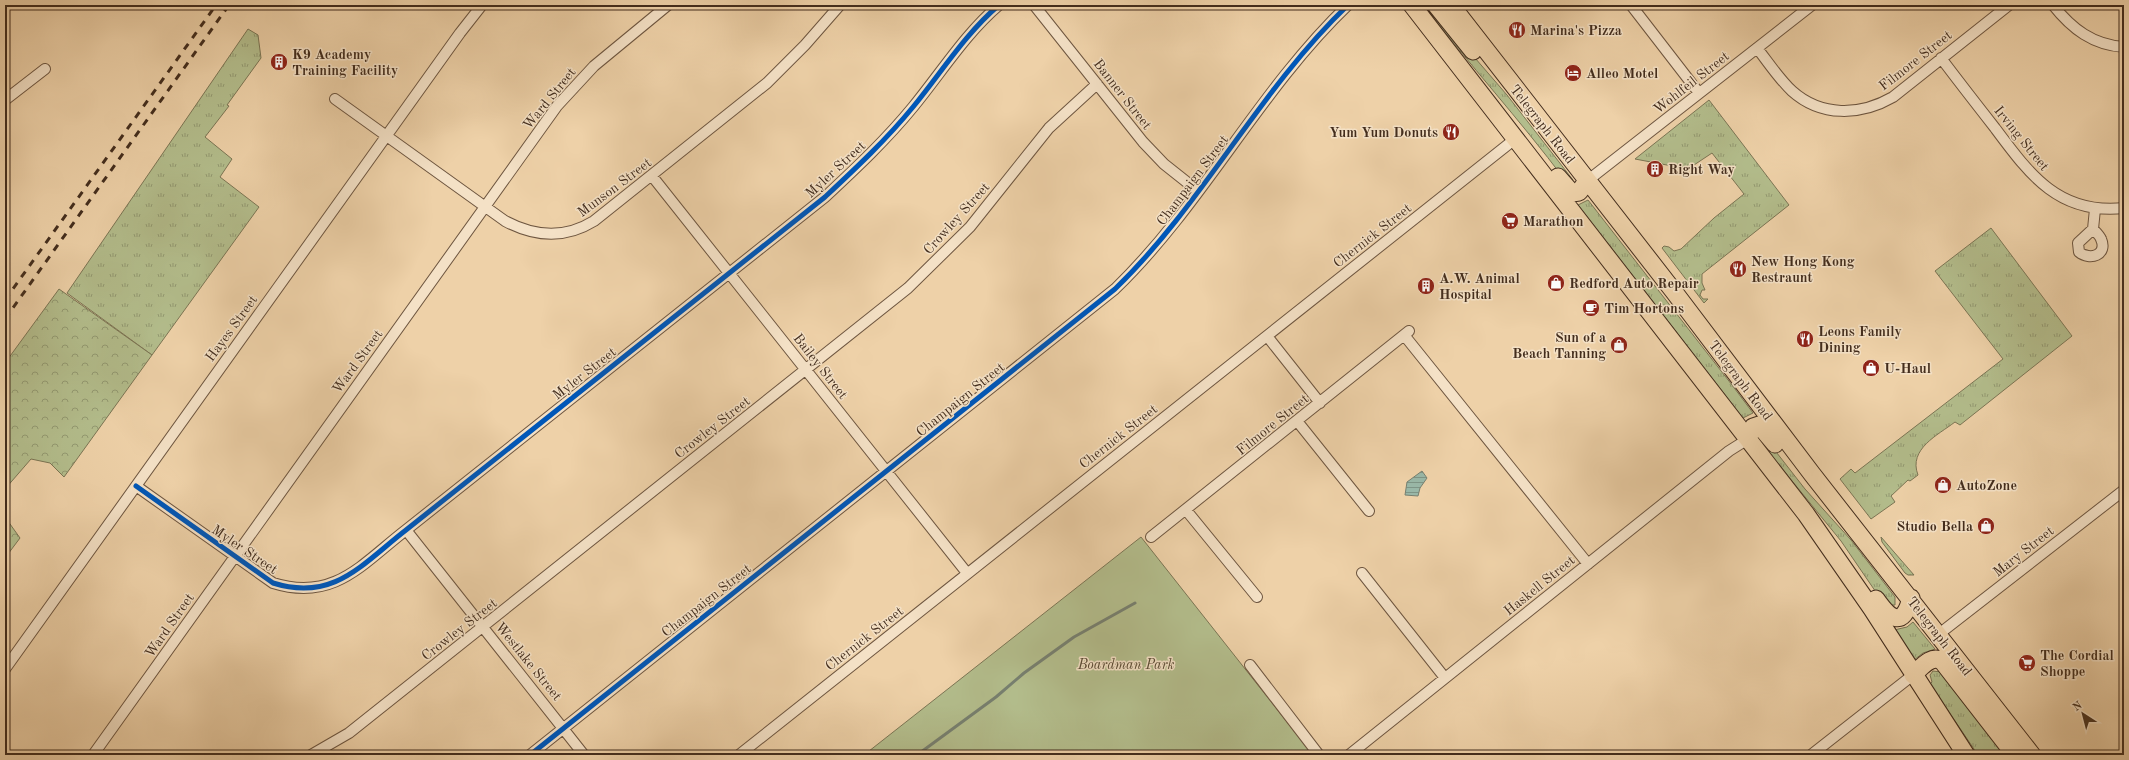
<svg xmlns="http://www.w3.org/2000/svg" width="2129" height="760" viewBox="0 0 2129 760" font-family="'Old Standard TT',serif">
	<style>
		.grass { fill: url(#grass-tufts); stroke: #7b7554 }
		.forest { fill: url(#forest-crowns); stroke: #7b7554 }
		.green { fill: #b3bd8c; stroke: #7b7554 }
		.water { fill: url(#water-rules); stroke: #778070 }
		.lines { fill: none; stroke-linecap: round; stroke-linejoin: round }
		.stream { stroke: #778070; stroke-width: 3 }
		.minor-casing { stroke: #6e5640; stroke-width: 12 }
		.primary-casing { stroke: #432d1d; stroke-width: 19 }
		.minor { stroke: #f4e1c6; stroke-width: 10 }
		.primary { stroke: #eed1a8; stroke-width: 17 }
		.rail { stroke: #432d1d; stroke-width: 3; stroke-dasharray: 7 7; stroke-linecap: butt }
		.cycleway-casing { stroke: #f4e1c6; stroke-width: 8 }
		.cycleway { stroke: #0057b8; stroke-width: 5 }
		.labels { text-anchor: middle; stroke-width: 3; stroke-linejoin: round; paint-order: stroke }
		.poi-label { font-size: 14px; font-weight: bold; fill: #432d1d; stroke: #f4e1c6; text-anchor: start }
		.street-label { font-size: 14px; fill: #432d1d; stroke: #f4e1c6 }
		.park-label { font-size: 14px; font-style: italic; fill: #594a33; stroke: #f4e1c6 }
	</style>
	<defs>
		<pattern id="grass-tufts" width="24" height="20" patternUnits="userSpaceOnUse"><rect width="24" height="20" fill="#b3bd8c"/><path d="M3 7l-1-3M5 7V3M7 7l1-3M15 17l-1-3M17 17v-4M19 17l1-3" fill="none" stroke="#939a72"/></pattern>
		<pattern id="forest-crowns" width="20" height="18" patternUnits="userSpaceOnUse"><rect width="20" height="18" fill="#b3bd8c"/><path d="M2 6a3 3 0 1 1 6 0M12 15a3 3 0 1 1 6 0" fill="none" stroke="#939a72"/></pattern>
		<pattern id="water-rules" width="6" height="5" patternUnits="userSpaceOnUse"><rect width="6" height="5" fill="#99b7a7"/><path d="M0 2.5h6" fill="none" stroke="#7e9587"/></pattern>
	</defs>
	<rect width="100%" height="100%" fill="#eed1a8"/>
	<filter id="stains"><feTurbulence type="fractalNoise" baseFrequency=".005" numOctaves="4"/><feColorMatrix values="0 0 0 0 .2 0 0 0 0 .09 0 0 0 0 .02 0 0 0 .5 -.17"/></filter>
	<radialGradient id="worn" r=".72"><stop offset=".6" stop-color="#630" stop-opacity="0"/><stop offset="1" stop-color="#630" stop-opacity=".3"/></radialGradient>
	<path class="grass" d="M1423,5h8l25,31 51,59 66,85 -2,2 -6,-2c-45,-60 -96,-116 -142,-175z
		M248,29l10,6 3,23 -34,47 2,1 -24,31 27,22 -12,18 39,30 -107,148 -85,-62z
		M1709,100l80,105 -87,69v9l3,7h-3l-2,5 3,4h5l-4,4 -42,-55 2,-2 5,1 5,4 7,-2 33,-31 30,-24 -32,-41 -24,16 -53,-10z
		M1588,200l144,185 21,28 -10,5 -165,-213z
		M1991,228l81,108 -112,89 -5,-3c-17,13 -47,27 -37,53l-8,6 -2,-1 -17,16 4,6 -24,17 -31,-40 11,-10 4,4 148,-114 -68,-88z
		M1759,436l7,3 39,50 46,51 44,57v8h-6l-7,-4 -41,-60 -84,-103z
		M1881,537l33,38h-6l-3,-2 -23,-31z
		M1913,622l22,27 -12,4 -9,7 -20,-30 13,-3z
		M1933,671l8,1 69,83h-32l-48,-71 2,-2 -2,-7z"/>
	<path class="forest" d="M59,289l93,66 -88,122 -14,-14 -19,-4 -26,30v-126z
		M5,517l15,21 -15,20z"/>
	<path class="green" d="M1141,537l172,218h-449z"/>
	<path class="water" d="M1422,471l5,7 -7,10 -2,8 -13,-1 2,-13z"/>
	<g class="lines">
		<path class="stream" d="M917,755l79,-58 28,-24 50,-36 61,-34"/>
		<defs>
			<path id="minor" d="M1034,5l109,137 21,22 34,27
				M1631,5l68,88
				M2053,5c19,24 40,40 71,42
				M1757,48c11,14 22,31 35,43 29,26 68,25 101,6l116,-92
				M1941,58c18,24 36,47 54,70 35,47 64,87 129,80
				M335,99l170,122c30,16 60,18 89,0l173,-138 38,-38 35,-40
				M5,100l40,-31
				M652,176l315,397
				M1587,181l225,-176
				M2093,229l-15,14 1,9c11,9 29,3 22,-13 -1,-3 -5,-7 -8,-10l2,-20
				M1404,335l184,229
				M1267,336l53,67
				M1297,421l72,90
				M136,486l137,97c61,19 89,-19 133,-53l419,-333c31,-29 61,-57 88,-90 28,-34 52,-73 86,-102
				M1186,510l71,87
				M406,530l178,225
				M1151,537l258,-206
				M1362,573l83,105
				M1939,634l185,-144
				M1250,665l69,90
				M5,669l455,-636 22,-28
				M93,755l464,-649 37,-40 74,-61
				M311,755l38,-22 559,-445 62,-61 79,-99 48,-44
				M530,755l585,-466c88,-85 144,-199 233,-284
				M739,755l776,-616
				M1349,755l380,-304 19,-12
				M1811,755l102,-80"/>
			<path id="primary" d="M1412,5l394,509 66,95 94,146
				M1436,5l37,46
				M1451,5l224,288 137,181 220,281
				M1558,177l14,16 7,-1 8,-11
				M1748,439l5,-12 6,-2 16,19
				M1876,599c14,20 27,30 35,-1
				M1913,675c8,-7 18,-21 29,-14l73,94"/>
		</defs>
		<use href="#minor" class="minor-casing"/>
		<use href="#primary" class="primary-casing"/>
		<use href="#minor" class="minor"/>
		<use href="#primary" class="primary"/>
		<path class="rail" d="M5,300l211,-295
			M5,319l224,-314"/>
		<defs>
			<path id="cycleway" d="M136,486l137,97c61,19 89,-19 133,-53l419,-333c31,-29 61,-57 88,-90 28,-34 52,-73 86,-102
				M530,755l585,-466c88,-85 144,-199 233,-284"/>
		</defs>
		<use href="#cycleway" class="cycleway-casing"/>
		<use href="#cycleway" class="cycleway"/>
	</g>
	<defs>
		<symbol id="restaurant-disc" viewBox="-11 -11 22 22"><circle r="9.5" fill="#8f2418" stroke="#f4e1c6"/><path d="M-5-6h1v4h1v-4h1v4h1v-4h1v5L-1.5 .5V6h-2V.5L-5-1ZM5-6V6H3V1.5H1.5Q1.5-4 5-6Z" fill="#fff"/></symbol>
		<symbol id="building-disc" viewBox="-11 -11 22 22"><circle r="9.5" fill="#8f2418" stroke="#f4e1c6"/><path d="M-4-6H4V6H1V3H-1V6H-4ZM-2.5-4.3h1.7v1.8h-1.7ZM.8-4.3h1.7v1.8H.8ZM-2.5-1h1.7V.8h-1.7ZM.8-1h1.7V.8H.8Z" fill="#fff"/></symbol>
		<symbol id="hotel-disc" viewBox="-11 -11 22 22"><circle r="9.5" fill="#8f2418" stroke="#f4e1c6"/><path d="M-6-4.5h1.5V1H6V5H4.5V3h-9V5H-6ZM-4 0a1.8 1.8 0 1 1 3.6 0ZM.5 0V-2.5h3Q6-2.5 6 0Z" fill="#fff"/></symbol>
		<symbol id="supermarket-disc" viewBox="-11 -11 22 22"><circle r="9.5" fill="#8f2418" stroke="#f4e1c6"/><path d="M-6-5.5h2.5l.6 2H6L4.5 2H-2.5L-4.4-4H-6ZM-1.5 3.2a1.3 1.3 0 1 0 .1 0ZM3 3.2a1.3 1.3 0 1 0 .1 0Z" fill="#fff"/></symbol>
		<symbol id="shop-disc" viewBox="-11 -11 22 22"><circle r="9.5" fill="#8f2418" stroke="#f4e1c6"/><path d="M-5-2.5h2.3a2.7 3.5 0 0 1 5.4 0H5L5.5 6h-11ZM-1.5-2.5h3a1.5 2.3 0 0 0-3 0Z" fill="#fff"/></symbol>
		<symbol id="cafe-disc" viewBox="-11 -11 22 22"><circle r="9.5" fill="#8f2418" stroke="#f4e1c6"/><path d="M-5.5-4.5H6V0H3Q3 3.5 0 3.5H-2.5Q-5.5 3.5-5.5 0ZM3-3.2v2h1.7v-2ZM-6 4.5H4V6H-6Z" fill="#fff"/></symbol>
	</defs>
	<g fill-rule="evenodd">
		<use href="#restaurant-disc" x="1507" y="20" width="20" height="20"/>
		<use href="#building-disc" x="269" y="52" width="20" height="20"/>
		<use href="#hotel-disc" x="1563" y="63" width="20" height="20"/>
		<use href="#restaurant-disc" x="1441" y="122" width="20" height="20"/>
		<use href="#building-disc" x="1645" y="159" width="20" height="20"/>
		<use href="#supermarket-disc" x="1500" y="211" width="20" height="20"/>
		<use href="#restaurant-disc" x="1728" y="259" width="20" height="20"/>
		<use href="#shop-disc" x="1546" y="273" width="20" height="20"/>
		<use href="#building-disc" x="1416" y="276" width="20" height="20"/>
		<use href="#cafe-disc" x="1581" y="298" width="20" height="20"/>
		<use href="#restaurant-disc" x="1795" y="329" width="20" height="20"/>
		<use href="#shop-disc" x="1609" y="335" width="20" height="20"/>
		<use href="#shop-disc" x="1861" y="358" width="20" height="20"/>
		<use href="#shop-disc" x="1933" y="475" width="20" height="20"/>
		<use href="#shop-disc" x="1976" y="516" width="20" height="20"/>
		<use href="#supermarket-disc" x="2017" y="653" width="20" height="20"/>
	</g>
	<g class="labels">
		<g class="poi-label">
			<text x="1530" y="35">Marina's Pizza</text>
			<text x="292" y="59">K9 Academy<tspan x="292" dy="16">Training Facility</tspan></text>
			<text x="1586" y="78">Alleo Motel</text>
			<text x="1438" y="137" text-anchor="end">Yum Yum Donuts</text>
			<text x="1668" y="174">Right Way</text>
			<text x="1523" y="226">Marathon</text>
			<text x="1751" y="266">New Hong Kong<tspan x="1751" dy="16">Restraunt</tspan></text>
			<text x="1439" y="283">A.W. Animal<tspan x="1439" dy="16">Hospital</tspan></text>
			<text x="1569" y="288">Redford Auto Repair</text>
			<text x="1604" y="313">Tim Hortons</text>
			<text x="1818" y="336">Leons Family<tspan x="1818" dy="16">Dining</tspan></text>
			<text x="1606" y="342" text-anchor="end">Sun of a<tspan x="1606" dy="16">Beach Tanning</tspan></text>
			<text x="1884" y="373">U-Haul</text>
			<text x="1956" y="490">AutoZone</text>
			<text x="1973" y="531" text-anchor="end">Studio Bella</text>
			<text x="2040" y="660">The Cordial<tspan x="2040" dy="16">Shoppe</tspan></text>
		</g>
		<g class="street-label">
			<text transform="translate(1915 60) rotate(-38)" y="5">Filmore Street</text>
			<text transform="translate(1691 82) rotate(-38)" y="5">Wohlfeil Street</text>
			<text transform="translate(1123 94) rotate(52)" y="5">Banner Street</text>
			<text transform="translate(549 98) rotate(-51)" y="5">Ward Street</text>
			<text transform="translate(1543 124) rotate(52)" y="5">Telegraph Road</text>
			<text transform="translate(2022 138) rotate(51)" y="5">Irving Street</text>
			<text transform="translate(835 169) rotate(-43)" y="5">Myler Street</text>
			<text transform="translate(1192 180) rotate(-53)" y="5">Champaign Street</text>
			<text transform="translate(614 187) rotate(-37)" y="5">Munson Street</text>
			<text transform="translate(956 218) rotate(-48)" y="5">Crowley Street</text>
			<text transform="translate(1372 235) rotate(-38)" y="5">Chernick Street</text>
			<text transform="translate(231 328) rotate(-54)" y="5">Hayes Street</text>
			<text transform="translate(357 361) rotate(-54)" y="5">Ward Street</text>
			<text transform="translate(821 366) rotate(52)" y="5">Bailey Street</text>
			<text transform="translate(584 373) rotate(-38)" y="5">Myler Street</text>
			<text transform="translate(1741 380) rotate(53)" y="5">Telegraph Road</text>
			<text transform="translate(960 399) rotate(-39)" y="5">Champaign Street</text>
			<text transform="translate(1272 424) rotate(-39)" y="5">Filmore Street</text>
			<text transform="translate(712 427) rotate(-38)" y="5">Crowley Street</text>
			<text transform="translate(1118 436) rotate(-38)" y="5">Chernick Street</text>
			<text transform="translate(245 549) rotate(34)" y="5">Myler Street</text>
			<text transform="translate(2023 551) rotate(-38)" y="5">Mary Street</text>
			<text transform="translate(1539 585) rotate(-39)" y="5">Haskell Street</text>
			<text transform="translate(706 600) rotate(-38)" y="5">Champaign Street</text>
			<text transform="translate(169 625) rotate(-55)" y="5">Ward Street</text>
			<text transform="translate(459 629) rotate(-38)" y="5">Crowley Street</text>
			<text transform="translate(1940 636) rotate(52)" y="5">Telegraph Road</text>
			<text transform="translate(864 638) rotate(-38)" y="5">Chernick Street</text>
			<text transform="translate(529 661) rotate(51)" y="5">Westlake Street</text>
		</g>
		<g class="park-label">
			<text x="1126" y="669">Boardman Park</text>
		</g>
	</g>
	<rect width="2129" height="760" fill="none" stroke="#eed1a8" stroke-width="20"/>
	<rect x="6" y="6" width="2117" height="748" fill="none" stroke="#432d1d" stroke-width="2"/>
	<rect x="10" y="10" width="2109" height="740" fill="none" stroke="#432d1d"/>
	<g transform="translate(2083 714) rotate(324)" stroke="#f4e1c6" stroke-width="3" paint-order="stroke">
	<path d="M0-3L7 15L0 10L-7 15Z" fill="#432d1d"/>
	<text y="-6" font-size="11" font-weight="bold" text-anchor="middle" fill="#432d1d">N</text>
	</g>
	<rect width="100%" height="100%" filter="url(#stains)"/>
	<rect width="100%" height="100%" fill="url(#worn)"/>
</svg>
